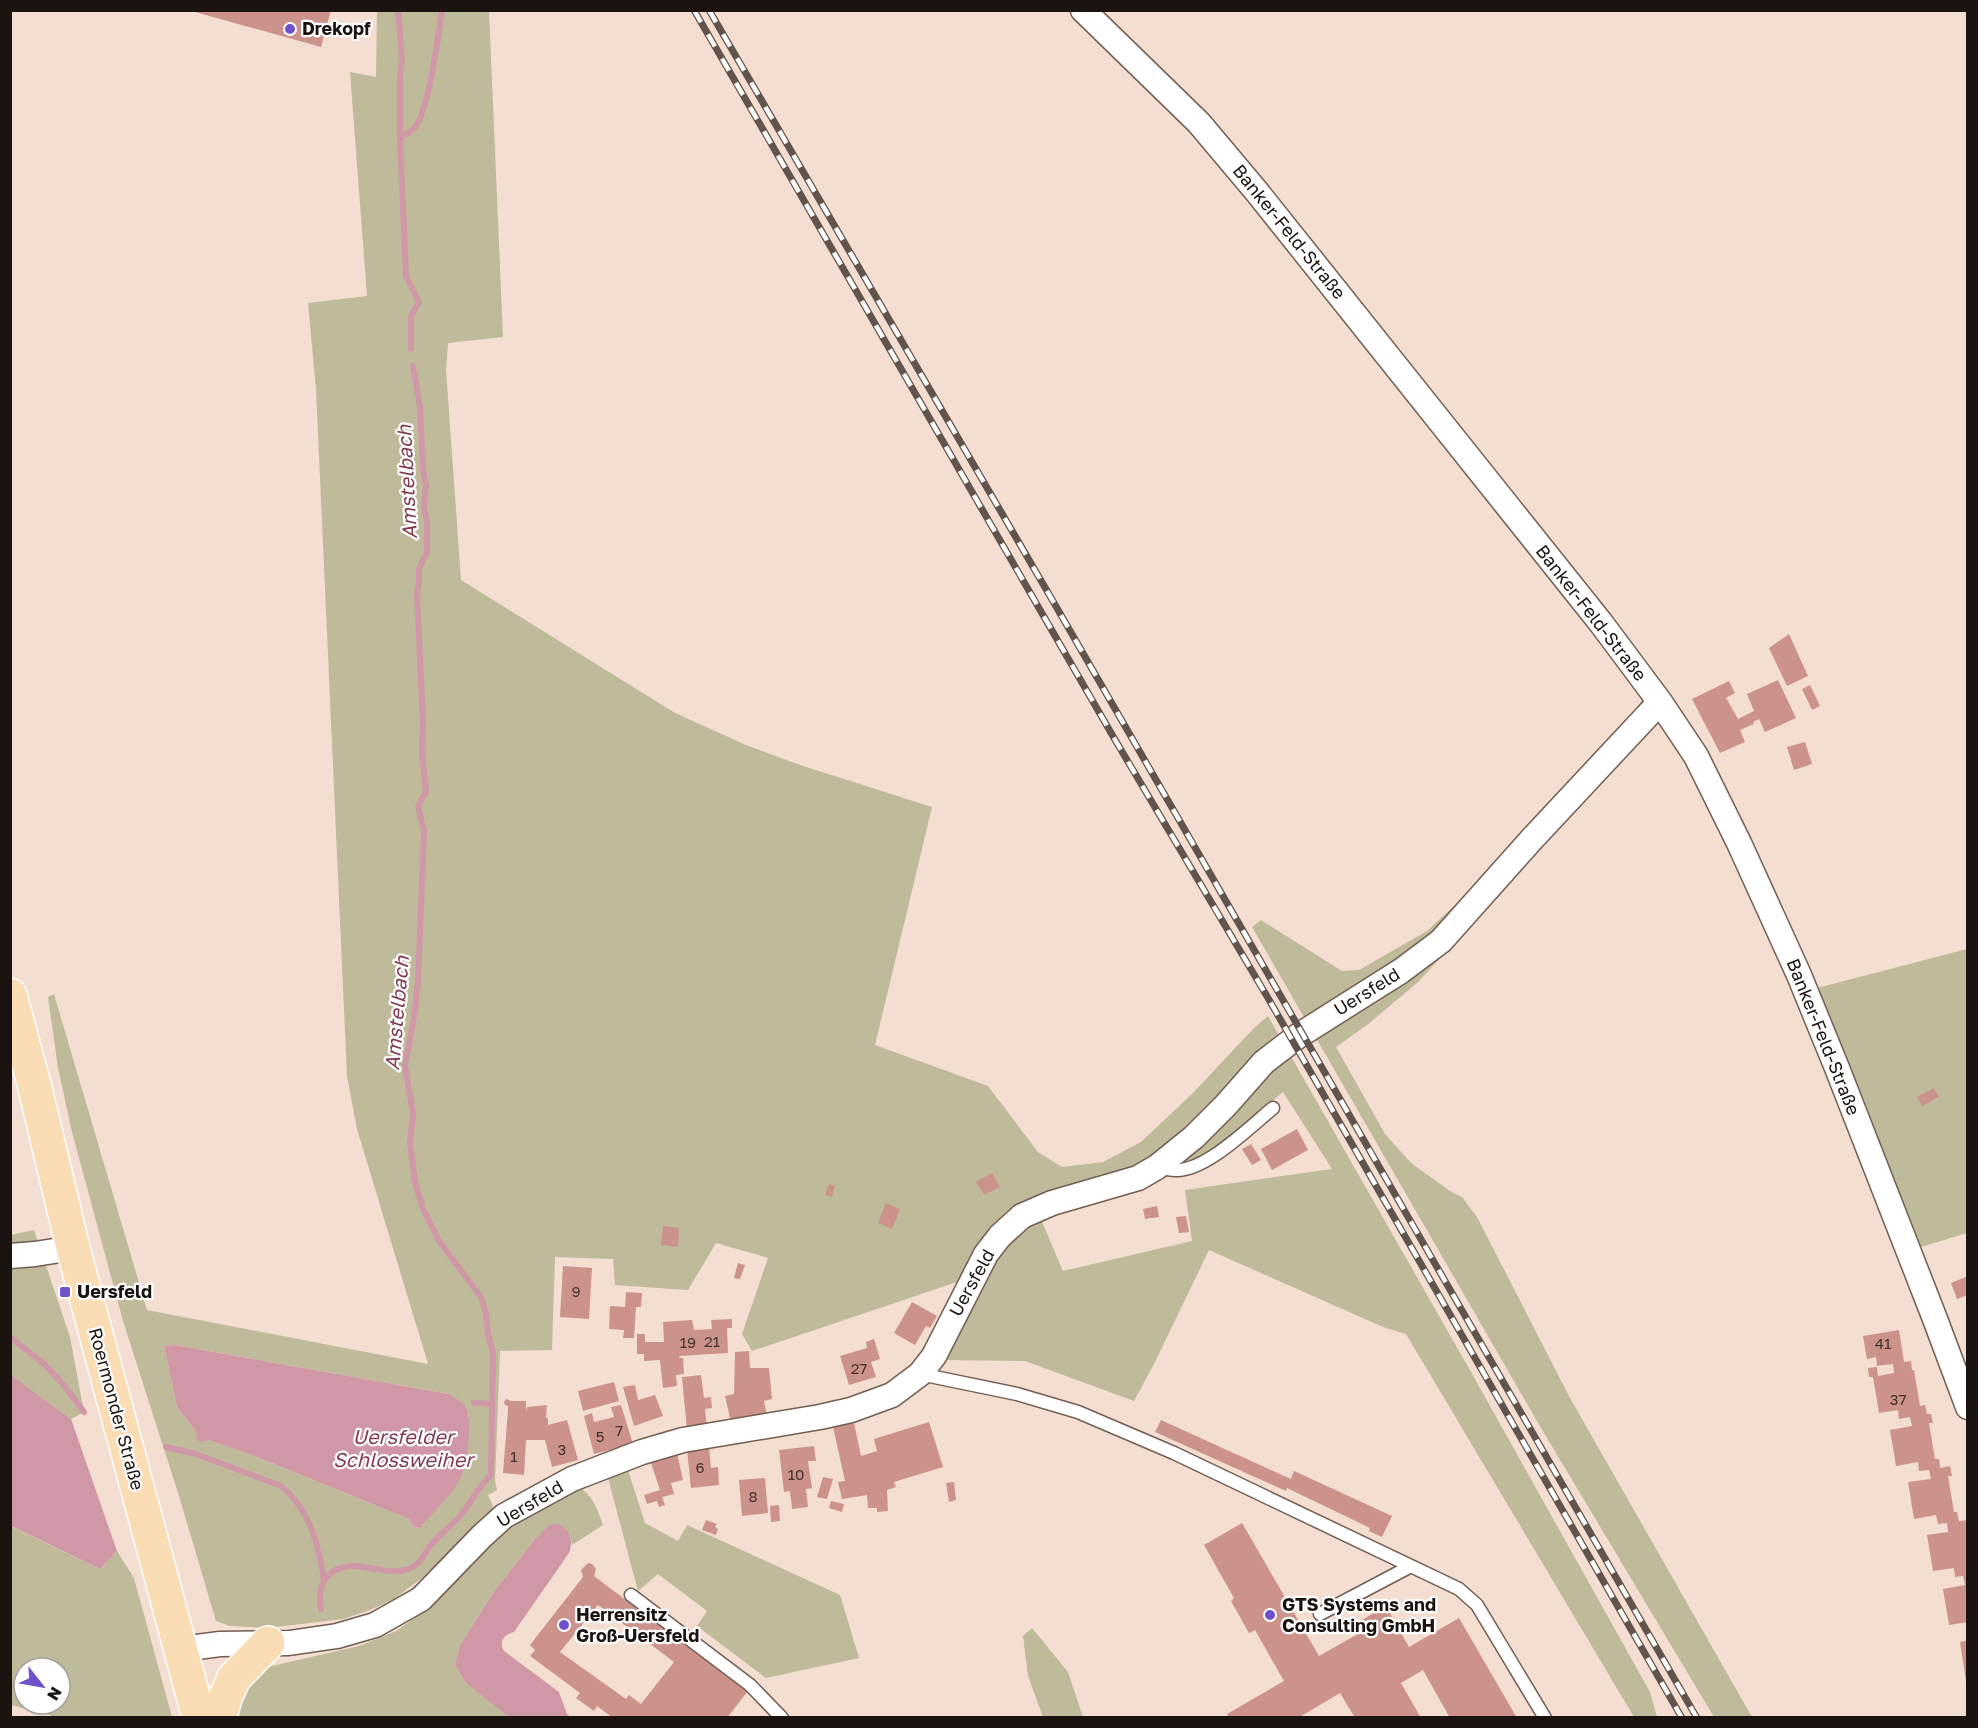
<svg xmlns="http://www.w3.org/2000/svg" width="1978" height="1728" viewBox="0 0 1978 1728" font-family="'Golos Text',sans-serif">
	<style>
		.green { fill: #bfba9a; fill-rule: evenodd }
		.water { fill: #d098a6 }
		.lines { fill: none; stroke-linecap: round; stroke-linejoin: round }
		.stream { stroke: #d098a6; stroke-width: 6 }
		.building { fill: #cb938c; fill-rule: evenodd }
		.service-casing { stroke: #715e53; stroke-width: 15 }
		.minor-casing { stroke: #715e53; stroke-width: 27 }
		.primary-casing { stroke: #fff; stroke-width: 36 }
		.service { stroke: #fff; stroke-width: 12 }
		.minor { stroke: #fff; stroke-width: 24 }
		.primary { stroke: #faddb5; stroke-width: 33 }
		.rail-casing { stroke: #61544d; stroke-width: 7 }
		.rail { stroke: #fff; stroke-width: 4.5; stroke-dasharray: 14; stroke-linecap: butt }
		.poi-dot { fill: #6e51cb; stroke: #fff; stroke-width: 2 }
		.labels { text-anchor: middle; stroke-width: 4.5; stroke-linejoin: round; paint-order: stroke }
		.number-label { font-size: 15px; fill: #47332e }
		.poi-label { font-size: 18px; font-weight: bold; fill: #1b130f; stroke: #fff; text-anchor: start }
		.street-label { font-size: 18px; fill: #1b130f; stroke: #fff }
		.water-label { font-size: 20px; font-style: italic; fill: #833d52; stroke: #fff }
	</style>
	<rect width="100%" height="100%" fill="#f4ddd1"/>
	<path class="green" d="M377,11h112l14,326 -55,6 -2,27 15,210 214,133 71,32 54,20 132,42 -57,238 113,41 50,66 24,15 41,-5 38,-20 53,-50 59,-63 15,-13 203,356 179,320 7,25h-23l-228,-383 -23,-7 -174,-77 -54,112 -21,39 -109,-40 -80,-1 34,-65 -22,-13 -205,69 -10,-17 26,-76 -52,-15 -28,47 -73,-5 -2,-26 -58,-2 -3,93 -52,1 -5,130 2,9 -9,5 6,14 -72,69 -28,21 -24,11 -27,9 -75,9 -38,-2 -14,-5 -37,-125 -56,-175 -51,-189 -14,-64 -10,-71 6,-3 93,316 281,54 -71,-235 -10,-53 -31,-687 -8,-86 59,-7 -17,-224 26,5zM1283,1092l49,77 -147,21 7,51 -129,30 -23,-54 133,-51 29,-9 19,-12zM175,1345l274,49c10,6 16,11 20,22l-42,104 -6,8 -7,-1 -5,-8 -157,-64 -44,-15 -12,-9 -19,-24 -13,-61z
		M1644,696l9,26 -134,151 -101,109 -51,43 -31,22 49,87 26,29 39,28 12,6 15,20 93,181 182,319h-38l-173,-289 -289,-501 9,-7 81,51 17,-1 68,-39 49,-46 161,-176z
		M1967,949v284l-46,14 -104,-259z
		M34,1230l36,107 14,75 -13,7 -60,-43v-141z
		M628,1470l17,53 33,18 9,-16 153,70 19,63 -93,20 -69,-52 10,-15 -49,-37 -20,17 -30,-113z
		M580,1487c13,10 18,23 23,38l-31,20 -2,-9 -35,3 -40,51 -35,55 -5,20 11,18 44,34 -277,1 15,-37 11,-12 100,-23 37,-15 36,-25 83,-85z
		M10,1526l90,43 17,-18 17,27 38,139h-116l-45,-12zM24,1668h36v36h-36z
		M1032,1628l36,44 15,45h-40l-15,-41 -5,-40z"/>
	<path class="water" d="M175,1345l274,49c6,4 13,7 17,14 7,13 1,55 -5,69 -9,20 -28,33 -40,51l-7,-1 -5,-8 -157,-64 -44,-15 -6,2 -5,-2 -1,-9 -19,-24 -13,-61z
		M11,1375l60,44 46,132 -17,18 -89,-43z
		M559,1524c11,7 15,16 10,29l-55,79c-9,2 -16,9 -10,19l55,41 8,22 4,3h-62l-43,-34 -11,-18 5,-20 35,-55 40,-51 14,-14z"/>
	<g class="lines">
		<path class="stream" d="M398,10l4,48 -2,20v59l6,139 13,26 -8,14v33
			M400,137c6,-2 12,-6 16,-11 12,-15 23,-93 26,-116
			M10,1337l33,26 19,20 22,29
			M474,1403l17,1
			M166,1447l30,7 85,32c29,23 38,60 43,95
			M321,1609c-2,-13 -2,-24 8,-34 25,-24 62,10 88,-11 6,-5 9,-13 14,-19 9,-12 23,-20 32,-33 10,-13 16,-26 28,-37l2,-122 -5,-20 -2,-20 -5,-16 -42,-56 -16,-32 -8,-27 -5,-38 3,-30 -8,-48 9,-49 4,-35 6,-151 -6,-25 8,-14 -4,-40 1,-29 -6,-130 2,-11v-13l8,-17v-31l-3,-13 2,-22 -3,-17 -3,-62 -7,-41"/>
	</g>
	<path class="building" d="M188,10h143l-10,37z
		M1789,634l19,42 -21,10 -18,-38z
		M1778,680l18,38 -31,14 -6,-13 -6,3 1,2 -14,6 5,12 -25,11 -28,-54 37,-18 6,12 -9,5 12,21 16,-8 -7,-17z
		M1810,685l10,21 -8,4 -10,-21z
		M1805,742l7,22 -18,6 -7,-23z
		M1934,1088l5,9 -17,9 -5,-9z
		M1297,1129l11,21 -36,20 -11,-21z
		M1251,1144l10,16 -9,5 -10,-16z
		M992,1173l8,14 -16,8 -8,-13z
		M829,1184l6,2 -3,11 -7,-2z
		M886,1203l14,6 -8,20 -14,-6z
		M1157,1206l2,11 -14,2 -2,-10z
		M1186,1216l3,16 -10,1 -3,-16z
		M663,1226l16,2 -1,19 -17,-2z
		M738,1263l7,2 -5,14 -6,-1z
		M563,1266l29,2 -3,51 -29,-2z
		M1968,1276v19l-11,4 -6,-16z
		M626,1292l16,1 -1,14h-5l-2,31h-11l1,-8 -15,-1 1,-23 15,1z
		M912,1302l25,14 -7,12 -4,-2 -11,19 -21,-12z
		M732,1319v9h-5l1,25 -49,3 1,2h3l1,16 -8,1 1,11 -14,2 -3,-28 -16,1v-7h-7v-20h8v8h19l-1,-20 29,-2 2,10 18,-1 -1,-9z
		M1899,1330l5,32 7,-1 1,9h2l6,36 5,-1 2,9h4l2,9h-4l6,36h4l1,9 10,-2 2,10h-4l6,36h3l2,9 9,-1v102l-19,3 -6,-36 22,-4 -2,-9 -8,1 -1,-9 -21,3 -6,-36 21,-3 -1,-9 -9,1 -2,-9 -22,4 -6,-37 23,-3 -2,-9 -10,1 -1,-9 -22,4 -6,-36 22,-4 -2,-9 -11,2 -1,-9 -19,3 -6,-36h-4l-1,-9 9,-1 1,9 16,-3 -1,-9 -16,2 -1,-9 -9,2 -4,-23z
		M874,1339l6,20 -9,3 5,15 -27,8 -9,-29 27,-8 -1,-6z
		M749,1351l1,17h19l3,31 -8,2 3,15 -36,6 -6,-26 9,-2 1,-42z
		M701,1375l3,23 7,-1 1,11 -7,1 2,19 -20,2 -5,-53z
		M614,1382l5,19 -36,10 -5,-20z
		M635,1385l3,15 17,-5 8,21 -29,10 -11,-39z
		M506,1399l5,2h15v10l1,-4 20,-2 -1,13h2v7l19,-5 11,40 -26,7 -7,-27h-19l-2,35 -21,-2 5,-63v-4l-3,-1 -1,-3z
		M621,1405l12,39 -39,10 -10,-38 8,-3 2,9 20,-5 -3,-10z
		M1161,1420l130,59 3,-8 98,45 -10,21 -13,-6 1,-3 -83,-40 -1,3 -131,-59z
		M929,1422l14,45 -49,15 2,5 -9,3 1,21 -11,1v-4h-9l-1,-13 -25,4 -4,-17 7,-1 -12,-54 21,-4 7,33 16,-5 -3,-12z
		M814,1446l2,15h-8l4,27 -6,1 2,18 -16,2 -2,-18 -6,1 -5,-42z
		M709,1447l2,21 7,-1 1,18 -28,3 -4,-39z
		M677,1453l6,27 -12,3 3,11 -12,3 3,8 -6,2 -2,-6 -10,3 -3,-9 16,-5 -10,-30z
		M823,1477l10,2 -6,20 -10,-2z
		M765,1478l3,35 -26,3 -3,-36z
		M954,1482l2,18 -7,2 -3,-19z
		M831,1501l13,3 -2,8 -13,-4z
		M779,1505l1,16 -9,1 -1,-16z
		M706,1520l11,4 -2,3 3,2 -2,6 -14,-5z
		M1242,1523l77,133 46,-26 -5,-9 26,-15 23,41 50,-29 58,100h-67l-27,-48 -22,13 20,35h-66l-15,-25 -42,25h-69l-2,-4 57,-33 -29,-51 -6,3 -18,-32 3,-3 -30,-53z
		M588,1563l4,1 4,5 -2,7 153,116 -20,26h-114l-16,-12 -3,5 -18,-13 4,-5 -50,-37 5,-6 -5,-5 53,-68 -2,-7zM598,1605l76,57 -33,42 -12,-9 -3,4 -66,-47z
		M1968,1640v41h-2l-6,-39z"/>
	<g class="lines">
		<defs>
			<path id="service" d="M1158,1168c6,0 12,2 18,2 30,1 75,-44 97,-62
				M920,1374l97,20 61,18 96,41 285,136 18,16 68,113
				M631,1595l119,90 32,33
				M1320,1614l91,-48"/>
			<path id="minor" d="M1083,10l116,113 58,69 344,431 59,79 36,54 43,87 60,132 38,93 98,251 33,88
				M10,1256l25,-2 38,-6
				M181,1649l39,-5 69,-1 48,-7 38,-11 46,-26 60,-62 23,-21 68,-37 70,-27 41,-12 137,-23 31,-7 41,-15 28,-21 14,-18 52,-102 14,-18 22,-20 30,-13 86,-25 19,-11 37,-30 32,-32 38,-43 34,-26 103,-65 40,-30 91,-102 128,-137"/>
			<path id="primary" d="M10,995l25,93 38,160 126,470
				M220,1718l5,-20 9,-20 34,-35"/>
		</defs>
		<use href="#service" class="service-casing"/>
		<use href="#minor" class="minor-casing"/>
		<use href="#primary" class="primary-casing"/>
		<use href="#service" class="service"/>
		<use href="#minor" class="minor"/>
		<use href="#primary" class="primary"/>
		<defs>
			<path id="rail" d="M694,10l420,728 154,260 414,720
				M709,10l341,586 647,1122"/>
		</defs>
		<use href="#rail" class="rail-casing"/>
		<use href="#rail" class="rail"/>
	</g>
	<g class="poi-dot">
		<circle cx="290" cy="29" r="6"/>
		<rect x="59" y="1286" width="12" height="12" rx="3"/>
		<circle cx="1270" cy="1615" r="6"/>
		<circle cx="564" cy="1625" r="6"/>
	</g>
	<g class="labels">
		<g class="number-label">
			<text x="576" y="1297">9</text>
			<text x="712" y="1347">21</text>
			<text x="688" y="1348">19</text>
			<text x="1883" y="1349">41</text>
			<text x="859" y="1374">27</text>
			<text x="1898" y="1405">37</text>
			<text x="619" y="1436">7</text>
			<text x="600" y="1442">5</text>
			<text x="562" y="1455">3</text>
			<text x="514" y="1462">1</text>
			<text x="700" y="1473">6</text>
			<text x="796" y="1480">10</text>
			<text x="753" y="1502">8</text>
		</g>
		<g class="poi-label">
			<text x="302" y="35">Drekopf</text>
			<text x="77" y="1298">Uersfeld</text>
			<text x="1282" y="1611">GTS Systems and<tspan x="1282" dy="21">Consulting GmbH</tspan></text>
			<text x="576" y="1621">Herrensitz<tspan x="576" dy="21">Groß-Uersfeld</tspan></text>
		</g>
		<g class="street-label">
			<text transform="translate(1289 232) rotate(51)" y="6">Banker-Feld-Straße</text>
			<text transform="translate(1591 613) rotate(52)" y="6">Banker-Feld-Straße</text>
			<text transform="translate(1367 992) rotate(-32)" y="6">Uersfeld</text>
			<text transform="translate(1823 1037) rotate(68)" y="6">Banker-Feld-Straße</text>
			<text transform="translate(972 1283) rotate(-61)" y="6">Uersfeld</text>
			<text transform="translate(116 1409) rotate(75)" y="6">Roermonder Straße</text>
			<text transform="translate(530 1504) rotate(-31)" y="6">Uersfeld</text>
		</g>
		<g class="water-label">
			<text transform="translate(407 482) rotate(-93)" y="7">Amstelbach</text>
			<text transform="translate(397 1013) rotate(-85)" y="7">Amstelbach</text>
			<text x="403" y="1444">Uersfelder<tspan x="403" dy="23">Schlossweiher</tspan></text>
		</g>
	</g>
	<rect width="1978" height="1728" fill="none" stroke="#1b130f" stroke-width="24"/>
	<g transform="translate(42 1686) rotate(121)"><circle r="28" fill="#ffffff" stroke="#a4a19f" stroke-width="1.5"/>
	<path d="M0-4.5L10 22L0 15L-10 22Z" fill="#6e51cb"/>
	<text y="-9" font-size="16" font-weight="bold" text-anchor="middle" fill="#1b130f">N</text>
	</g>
</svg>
